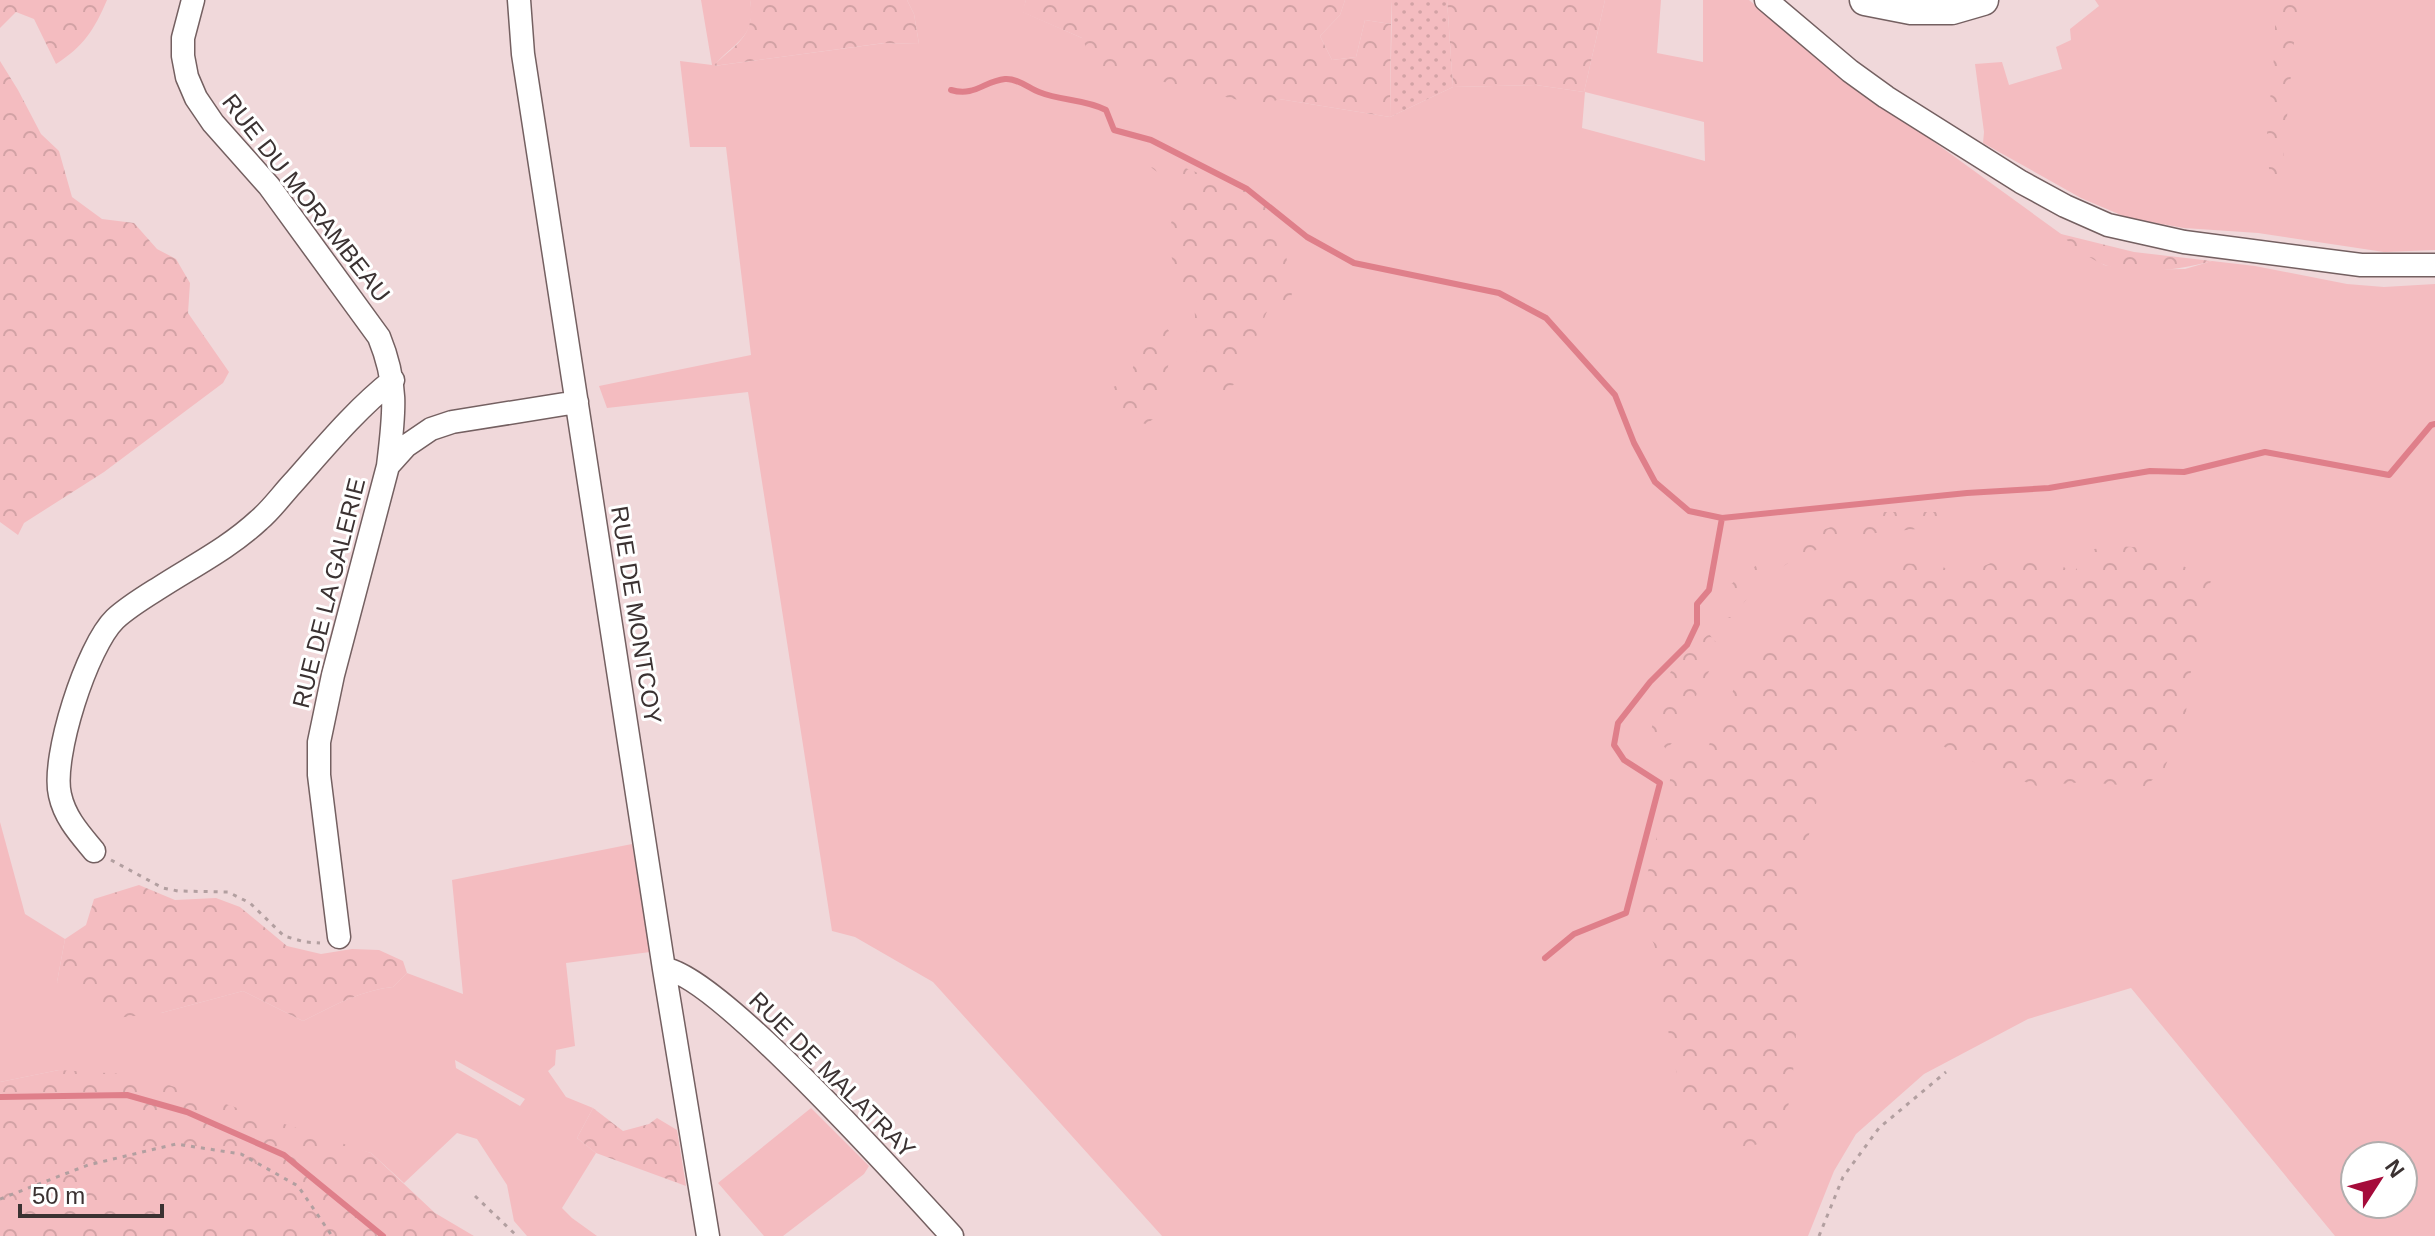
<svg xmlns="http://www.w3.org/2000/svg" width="2435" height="1236" viewBox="0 0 2435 1236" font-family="Arial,sans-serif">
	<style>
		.grass { fill: #f4bcc0; fill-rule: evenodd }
		.forest { fill: url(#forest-crowns) }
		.garden { fill: url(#garden-dots) }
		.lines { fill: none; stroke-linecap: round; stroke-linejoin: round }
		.stream { stroke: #df7f8a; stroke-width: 6 }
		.minor-casing { stroke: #746061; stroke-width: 25 }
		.secondary-casing { stroke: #746061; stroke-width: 33 }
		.path { stroke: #b29fa0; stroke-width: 3; stroke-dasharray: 4 6; stroke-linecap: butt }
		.minor { stroke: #fff; stroke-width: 22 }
		.secondary { stroke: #fff; stroke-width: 30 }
		.labels { text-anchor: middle; stroke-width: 6; stroke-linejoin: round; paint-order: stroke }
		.street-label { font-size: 24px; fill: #3b3232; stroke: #fff }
	</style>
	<defs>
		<pattern id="forest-crowns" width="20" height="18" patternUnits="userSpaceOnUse" patternTransform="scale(2)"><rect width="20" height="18" fill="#f4bcc0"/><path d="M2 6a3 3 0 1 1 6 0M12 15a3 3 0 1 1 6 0" fill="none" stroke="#d2a2a5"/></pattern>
		<pattern id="garden-dots" width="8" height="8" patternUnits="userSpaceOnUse" patternTransform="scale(2)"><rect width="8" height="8" fill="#f4bcc0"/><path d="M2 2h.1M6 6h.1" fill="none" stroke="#d2a2a5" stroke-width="1.8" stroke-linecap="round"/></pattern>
	</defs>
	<rect width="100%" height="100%" fill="#f0d8da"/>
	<path class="grass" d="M701,0h49c7,39 -16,41 -36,66l171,-23 34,1 -5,-30 -7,-14h119l-3,12 59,26 197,61 111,18 63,-30 83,-2 48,7 21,-92h56l-4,53 46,9v-62h46l87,71 268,194 28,5 53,-1 27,-8 43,5 92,18 37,3 51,-3v952h-100l-204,-248 -103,31 -104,55 -68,60 -22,37 -26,65h-646l-229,-254 -78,-45 -23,-6 -84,-539 -141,16 -8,-22 152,-31 -25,-208h-36l-10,-86 32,4zM1585,92l119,30 1,39 -123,-33zM2355,1156h48v48h-48z
		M1345,0h47l-1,24 -26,-4 -9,37 -24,3 -12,-24 20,-21z
		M2095,0h340v250l-51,2 -126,-19 -74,-5 -56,-10 -47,-20 -98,-55 1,-11 -9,-68 27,-2 7,23 53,-16 -6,-22 15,-7 -1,-11 29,-23z
		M0,822l25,92 40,25 -8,43 104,31 82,-22 60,30c28,-14 58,-31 90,-34l14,-14 56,21 -11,-114 180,-36 18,108 -84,11 9,83 -19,4 -1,15 -7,6 18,26 27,11 -16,30 19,15 -34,55 10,10 25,18h-70l-13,-15 -7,-36 -30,-46 -20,-6 -53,50 -33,-30 -312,-83 -59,12zM455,1060l70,39 -5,7 -64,-38z
		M811,1108l58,58 -5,8 -81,62h-19l-46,-53z"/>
	<path class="forest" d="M0,0h107c-13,30 -23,46 -51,64l-22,-45 -18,-7 -16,16z
		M750,0h157l7,14 5,30 -35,-1 -171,23c23,-22 43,-30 37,-66z
		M1026,0h319l-5,15 -20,21 12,24 24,-3 9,-37 26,4 -1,93 -111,-18 -16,7 -169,-41 -12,-27 -60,-26z
		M1447,0h158l-21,92 -48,-7 -83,2z
		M2275,0h23l-15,159 -11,32 -6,-46 9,-99z
		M0,61l18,29 23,44 18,17 13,46 30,22 32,4 23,26 19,10 14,24 -2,30 41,59 -6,11 -119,89 -80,51 -6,12 -18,-13z
		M1140,136l27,25 94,36 21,34 10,60 -1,14 -19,-5 -36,83 -17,11 -20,-5 -5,-90 -16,-18 -12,-45 17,-44 -31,-24 -23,-30z
		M2057,233l77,19 78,9c-30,8 -77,16 -107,4 -17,-6 -33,-22 -48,-32z
		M1153,321h9l7,10 1,25 -11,59 -13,9c-27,-5 -31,-8 -42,-33l23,-10z
		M1872,512h68l-3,15 -91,9 -58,27 -26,19 -32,36 -8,-3 1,-25 42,-31 55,-28z
		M2117,546l30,2 64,32 -19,82 -6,50 -22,58 -20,17 -60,-5 -47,4 -51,-18 -61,-31 -48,-6h-27l-27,43 -24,104 2,92 -8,103 -8,56 -22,13 -32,12 -25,-24 -22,-33 -11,-37 -19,-116 -17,-30 28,-109 8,-40 11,-12 14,4 -1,26 13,-41 39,-87 44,-44 42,-31 42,-9 21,-8 41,2 22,11 32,-14h62l19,11 13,-23z
		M1709,634l10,12 -3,14 -16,26 -19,48 -15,15 -15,-19 10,-36 14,-32z
		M139,885l36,15 41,-2 24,9 47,39 34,8 31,-5 27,1 24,11 4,12 -14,14c-32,3 -62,20 -90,34l-60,-30 -82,22 -54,6 -50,-37 8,-43 21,-14 8,-26z
		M59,1070l80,5 232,78 64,60 39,23h-474v-154z
		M593,1108l30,23 26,-7 8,-6 20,12 9,56 -90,-33 -19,-15z"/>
	<path class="garden" d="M1392,0h55l6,87 -63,30z"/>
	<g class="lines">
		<path class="stream" d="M951,90c24,7 33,-9 54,-11 12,-1 24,9 34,13 22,9 46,7 67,18l8,20 37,10 96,49 60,48 47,26 145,30 47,25 69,77 19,48 21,39 34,29 33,7 245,-25 82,-5 101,-17 34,1 81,-20 124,23 42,-50 4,-1
			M1545,958l29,-24 52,-21 34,-130 -36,-23 -10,-15 4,-22 32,-41 37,-37 10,-21v-20l12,-14 13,-72
			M0,1097l127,-2 60,17 97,43 99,81"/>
		<defs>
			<path id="minor" d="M193,0l-10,38v18l4,21 9,21 17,25 56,63 110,151c20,49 15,78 9,129
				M519,0l4,54 141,915 44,267
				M1766,0l84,71 36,26 135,85 44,24 43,19 76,17 177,23h74
				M94,851c-14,-17 -29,-33 -34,-56 -9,-37 27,-149 55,-176 13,-12 28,-21 44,-31 34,-22 70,-40 100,-68 12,-10 22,-24 33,-36 32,-36 63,-74 101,-104
				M339,937l-20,-162v-33l14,-67 55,-209 18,-20 25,-17 21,-7 125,-20
				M664,969c51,3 244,219 288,267"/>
			<path id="secondary" d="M1865,0l46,9h41l31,-9"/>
		</defs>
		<use href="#minor" class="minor-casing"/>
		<use href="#secondary" class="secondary-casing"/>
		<path class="path" d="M111,860l52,28 15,3 50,1 22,11 34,33 21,6 15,1
			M475,1196l42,40
			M0,1199l88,-34 88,-21 65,10 57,32 34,50
			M1819,1236l24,-59 36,-49 67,-56"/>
		<use href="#minor" class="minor"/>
		<use href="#secondary" class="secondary"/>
	</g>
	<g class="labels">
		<g class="street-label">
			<text transform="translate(306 198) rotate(52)" y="8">RUE DU MORAMBEAU</text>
			<text transform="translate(329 593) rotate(-76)" y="8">RUE DE LA GALERIE</text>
			<text transform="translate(636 615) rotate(81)" y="8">RUE DE MONTCOY</text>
			<text transform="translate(832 1075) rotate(45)" y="8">RUE DE MALATRAY</text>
		</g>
	</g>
	<g transform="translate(2379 1180) rotate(54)"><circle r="38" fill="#ffffff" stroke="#b1adad" stroke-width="2"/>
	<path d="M0-6L14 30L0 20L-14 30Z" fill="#a50b3a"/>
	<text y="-12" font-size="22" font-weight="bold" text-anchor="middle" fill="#3b3232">N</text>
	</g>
	<path d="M20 1204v12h142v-12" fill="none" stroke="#3b3232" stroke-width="4"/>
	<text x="32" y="1204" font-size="24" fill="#3b3232" stroke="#ffffff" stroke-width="6" paint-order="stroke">50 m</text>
</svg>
